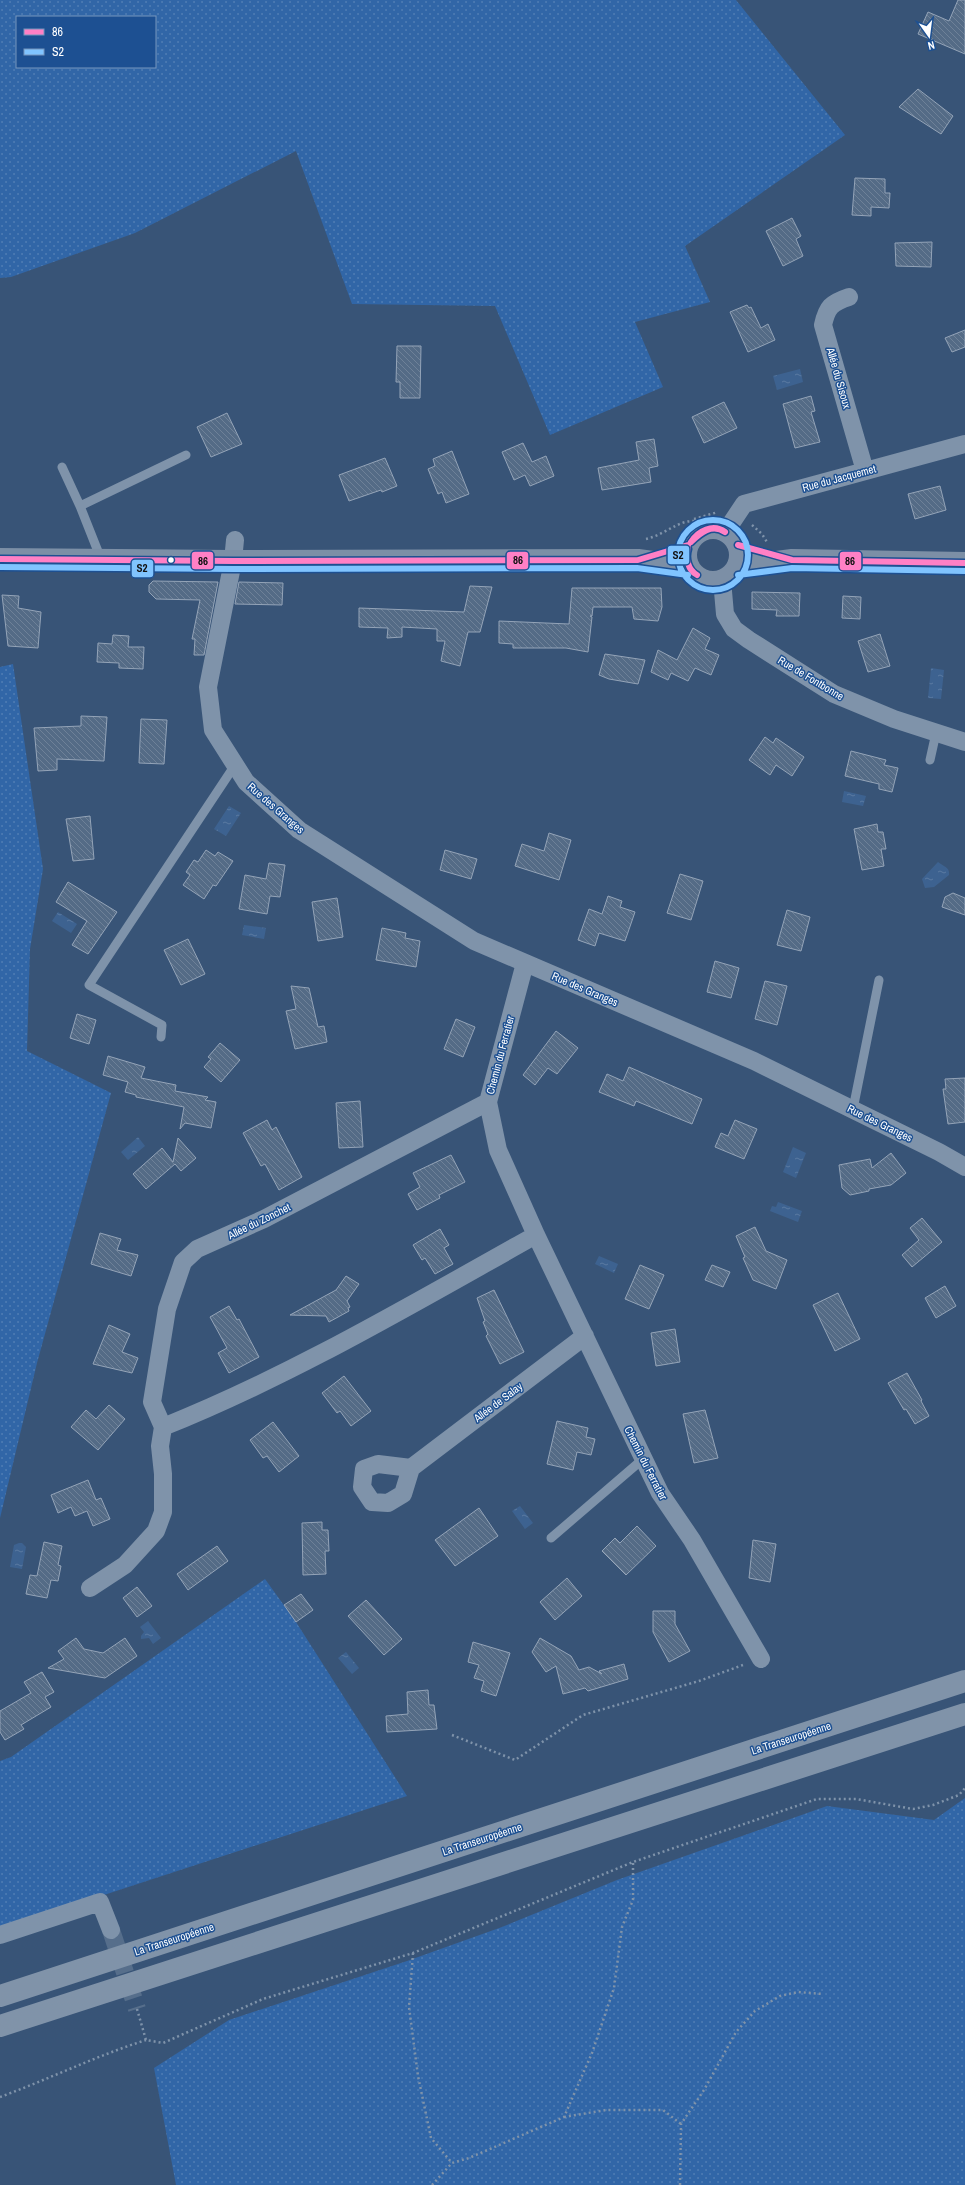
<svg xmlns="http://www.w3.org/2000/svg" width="965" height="2185" viewBox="0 0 965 2185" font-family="'Archivo Narrow',sans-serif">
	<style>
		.grass { fill: url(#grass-dots); fill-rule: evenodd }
		.water { fill: url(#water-ripples) }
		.building { fill: url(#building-back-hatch); stroke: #94a4b8 }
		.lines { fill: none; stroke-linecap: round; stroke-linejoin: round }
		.minor-tunnel { stroke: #566e8b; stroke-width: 18; stroke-dasharray: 18 9; stroke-linecap: butt }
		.path { stroke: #7f93aa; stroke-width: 2.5; stroke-dasharray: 2 3; stroke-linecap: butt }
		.service { stroke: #7f93aa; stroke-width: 9 }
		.minor { stroke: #7f93aa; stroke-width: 18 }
		.secondary { stroke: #7c8fa6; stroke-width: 22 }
		.motorway { stroke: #8093a9; stroke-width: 22 }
		.bus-1-casing { stroke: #1d5092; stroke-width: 9 }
		.bus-2-casing { stroke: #1d5092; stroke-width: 9 }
		.bus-1 { stroke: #ff80c5; stroke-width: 6 }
		.bus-2 { stroke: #80c4ff; stroke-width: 6 }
		.bus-dot { fill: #fff; stroke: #1d5092; stroke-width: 1.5 }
		.labels { text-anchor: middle; stroke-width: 3; stroke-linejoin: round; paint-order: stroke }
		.street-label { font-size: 11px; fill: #fff; stroke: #1d5092 }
		.line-badge { stroke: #1d5092; stroke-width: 1.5 }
		.pale-badge-label { font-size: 11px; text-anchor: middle; font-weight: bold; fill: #111 }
	</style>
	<defs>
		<pattern id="grass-dots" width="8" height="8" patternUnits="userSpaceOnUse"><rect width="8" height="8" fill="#3166a7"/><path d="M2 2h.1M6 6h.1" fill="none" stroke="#507db4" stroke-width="1.8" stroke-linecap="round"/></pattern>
		<pattern id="water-ripples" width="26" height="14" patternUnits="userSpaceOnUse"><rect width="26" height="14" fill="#3d6290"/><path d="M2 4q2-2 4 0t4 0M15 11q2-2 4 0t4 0" fill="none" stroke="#5a7aa1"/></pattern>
		<pattern id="building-back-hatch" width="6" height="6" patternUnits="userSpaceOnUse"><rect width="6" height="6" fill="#546b86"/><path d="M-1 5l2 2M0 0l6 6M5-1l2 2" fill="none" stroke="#6e8198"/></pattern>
	</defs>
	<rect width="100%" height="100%" fill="#385477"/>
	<path class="grass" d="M0,0h736l109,135 -160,111 25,56 -75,20 28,65 -113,48 -55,-129 -143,-2 -56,-153 -161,82 -124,44 -11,1zM17,17h138v50h-138z
		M13,664l30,205 -13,80 -3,102 84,42 -74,270 -37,155v-851z
		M265,1579l31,43 111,174 -407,133v-168l11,-4z
		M965,1798v387h-789l-22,-117 75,-48 178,-59 95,-34 115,-47 210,-74 107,14z"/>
	<path class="water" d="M800,369l3,13 -26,8 -4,-14z
		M931,668l13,2 -3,29 -13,-1z
		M844,791l22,5 -3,10 -21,-4z
		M229,806l12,7 -15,23 -12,-7z
		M938,862c6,5 12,5 11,13l-15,12 -9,1 -3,-9z
		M58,912l19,12 -6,9 -19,-12z
		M244,925l22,3 -2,11 -22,-4z
		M138,1137l7,9 -17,14 -7,-8z
		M793,1147l13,6 -10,25 -13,-6z
		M778,1202l24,9 -4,11 -28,-11 2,-5 4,1z
		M599,1256l19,8 -4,9 -19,-9z
		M520,1506l13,17 -8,6 -13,-18z
		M19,1543h3l4,4 -4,22 -12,-2 4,-22z
		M148,1621l13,17 -8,6 -4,-6 -8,1v-3l3,-4 -4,-5z
		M346,1652l13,16 -7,6 -14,-16z"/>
	<path class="building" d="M958,0h7v54l-47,-20 10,-22 21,9z
		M918,89l35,27 -12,18 -42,-27z
		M855,178l30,1v14h5l-1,15 -18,-1v9l-19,-1z
		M792,218l9,18 -5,3 7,17 -20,10 -17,-35z
		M932,242l-1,25 -35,-1 -1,-23z
		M747,305l2,3 2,-1 10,21 7,-4 7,16 -27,12 -18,-40z
		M965,330v17l-13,5 -7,-14z
		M397,346h24l-1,52h-20v-16h-4z
		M811,396l4,15 -4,1 9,30 -25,6 -12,-44z
		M724,402l13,26 -33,15 -12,-26z
		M227,413l15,31 -31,13 -14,-30z
		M654,439l4,27 -9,2 2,14 -49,8 -4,-22 41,-8 -3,-18z
		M523,443l9,19 14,-6 8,20 -24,10 -5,-11 -11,5 -12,-28z
		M452,451l17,43 -23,9 -4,-11 -4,2 -10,-25 7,-3 -2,-7z
		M385,458l12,28 -15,6 -1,-2 -32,11 -10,-26z
		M940,486l6,24 -31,9 -7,-25z
		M153,581l65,1 -14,73h-10l1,-16h-3l8,-39 -44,-1 -7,-7v-7z
		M239,582l44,1 -1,22 -47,-1z
		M470,586l22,1 -12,45h-12l-8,34 -19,-5 4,-20h-8v-12l-35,-2v10l-15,1 1,-10 -29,-1v-19l105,4z
		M572,588h89l1,19 -4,14 -24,-2 -2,-12h-39l-1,9h-2l2,1 -4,35 -22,-4h-53v-4l-14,-1v-22l70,3z
		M752,592l48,1 -1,23h-23l1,-6 -25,-1z
		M2,595l17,1 -1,12 23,4 -3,36 -30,-2z
		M843,596l18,1 -1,22 -18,-1z
		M693,628l17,10 -5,11 14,6 -8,20 -16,-7 -7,13 -17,-8 -3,7 -17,-8 7,-22 19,10z
		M880,634l10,32 -22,6 -10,-31z
		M113,635l16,1 -1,11h16l-1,22 -24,-1v-5l-22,-1 1,-19 14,1z
		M605,654l40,6 -7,24 -29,-5 -10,-4z
		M81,716l26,1 -3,44 -47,-2v11l-19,1 -4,-43 47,-2z
		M141,719l26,1 -3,44 -25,-1z
		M765,737l8,6 3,-5 28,19 -12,19 -16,-11 -6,10 -21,-15z
		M851,751l35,9 -2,5 14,3 -6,24 -13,-3v-5l-34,-8z
		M90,816l4,43 -21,2 -7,-42z
		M877,824l1,8h5l3,17h-5l3,17 -22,4 -8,-41z
		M549,833l22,7 -12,40 -44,-14 7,-22 22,7z
		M206,850l9,6 3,-4 15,9 -17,25 -3,-1 -9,14 -21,-14 7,-10 -4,-3 8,-12 4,2z
		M445,850l32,9 -6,20 -31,-9z
		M269,863l16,2 -5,32 -10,-1 -3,18 -28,-5 6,-34 21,4z
		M680,874l23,7 -12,39 -24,-7z
		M68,882l49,30 -29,42 -16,-9 15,-24 -31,-19z
		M953,893l12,5v17l-23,-8 3,-10z
		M608,896l14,5 -2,6 15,5 -10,29 -26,-8 -4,13 -17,-6 11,-31 13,5z
		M337,898l6,39 -25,4 -6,-39z
		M787,910l23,7 -9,34 -24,-6z
		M382,928l24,5 -1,5 15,3 -4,26 -40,-7z
		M188,939l17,35 -24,11 -17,-35z
		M715,961l24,7 -8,30 -24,-6z
		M765,981l22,5 -10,39 -22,-6z
		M291,986l18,2 9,39 6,-1 3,16 -32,7 -9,-38 10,-2z
		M77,1014l19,6 -7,24 -19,-6z
		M456,1019l19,8 -12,30 -19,-8z
		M556,1031l22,17 -21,26 -9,-6 -13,17 -12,-10z
		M220,1043l20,17 -19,22 -17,-15 7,-8 -3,-2z
		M108,1056l37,11 -4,11 35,7 -1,6 33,6 -3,3 11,2 -5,26 -26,-5 -5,6 4,-22 -48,-10v-2l-11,-3 3,-10 -25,-7z
		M629,1067l73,32 -10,25 -56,-23 -2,5 -35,-14 8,-18 16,7z
		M965,1078v44l-17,2 -5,-35h3l-1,-10z
		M360,1101l3,46 -24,1 -3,-45z
		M267,1120l5,10 4,-3 26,50 -23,13 -14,-26 -4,2 -18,-33z
		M735,1120l22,9 -13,30 -29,-12 6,-14 7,3z
		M178,1138l18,20 -15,13 -6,-7 -29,25 -13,-15 29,-26 11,14z
		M891,1153l15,20 -15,12 -22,4v2l-19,4 -8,-7 -3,-23 31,-6 2,9z
		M451,1155l14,27 -26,13 1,3 -23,12 -9,-16 12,-7 -7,-14z
		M922,1218l20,24 -30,25 -10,-12 17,-15 -9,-12z
		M755,1227l11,24 21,9 -11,29 -23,-9 -10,-22 2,-1 -9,-21z
		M440,1229l9,16 -5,3 9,16 -18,10 -10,-16 -3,2 -9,-15z
		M100,1233l21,6 -4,11 21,5 -7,21 -40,-12z
		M640,1265l24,10 -15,34 -24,-10z
		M712,1265l18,7 -7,15 -18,-7z
		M346,1276l13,8 -12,17 3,6 -2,1 1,3 -20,11 -3,-6 -36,-1 46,-25z
		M945,1286l11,20 -20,12 -11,-20z
		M494,1290l30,62 -24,12 -14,-28 2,-2 -5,-12 2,-1 -8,-23z
		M838,1293l22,46 -25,12 -22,-46z
		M229,1306l8,14 2,-1 20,38 -30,16 -11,-20 9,-5 -17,-31z
		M109,1325l21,9 -8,18 16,6 -6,15 -39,-9z
		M675,1329l5,33 -24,4 -5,-33z
		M907,1373l15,27 -1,1 8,15 -14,8 -9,-15 -2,1 -16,-27z
		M344,1376l27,35 -20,15 -11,-15 -3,2 -15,-20z
		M109,1405l16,14 -27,31 -27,-23 15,-17 10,9z
		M705,1410l13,48 -24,5 -11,-49z
		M557,1421l31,7 -2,9 9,2 -4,16 -14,-3 -4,18 -26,-6z
		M273,1422l26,34 -20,16 -12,-16 -4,2 -13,-18z
		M88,1480l8,20 5,-2 9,21 -17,7 -6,-15 -12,5 -4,-9 -13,6 -7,-18z
		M479,1508l19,28 -43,30 -20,-26z
		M322,1522v8h6l1,21h-4l1,23 -23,1 -1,-52z
		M637,1526l19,20 -30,29 -24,-24 13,-13 5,5z
		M753,1540l23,4 -6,38 -21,-4z
		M44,1542l18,4 -4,19 3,1 -3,15 -7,-1 -4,18 -21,-4 4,-19 7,1z
		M217,1546l11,15 -40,29 -11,-16z
		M567,1578l15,18 -27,24 -15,-18z
		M137,1587l15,19 -15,11 -14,-19z
		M301,1594l12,16 -17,12 -12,-17z
		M366,1600l36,39 -18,16 -36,-39z
		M653,1611h22v13l15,27 -21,11 -16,-30z
		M76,1638l8,11 19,4 22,-15 12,18 -32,22 -57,-10 16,-9 -6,-8z
		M540,1638l31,18 8,14 10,-3 13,7 -3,-3 25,-7 4,15 -40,12 -3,-3 -22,6 -7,-28 -10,6 -14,-20z
		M473,1642l37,11 -14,43 -15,-5 3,-10 -10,-3 5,-13 -11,-3z
		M42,1672l12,20 -9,5 6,10 -30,18 3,4 -19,11 -5,-8v-21l31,-18 -7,-11z
		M428,1690l1,15h5l3,24 -50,3 -1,-16 22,-2 -1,-22z"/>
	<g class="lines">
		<path class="minor-tunnel" d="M111,1930l26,79"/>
		<path class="path" d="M694,519l24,-7
			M752,525l10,9 5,8
			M646,539c23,-5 40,-28 62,-13
			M452,1735l63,25 68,-45 116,-34 44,-16
			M413,1953l-4,54 9,69 13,62 21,25 17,-5 95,-41 28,-64 22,-65 8,-61 11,-27v-38
			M137,2009l9,31 17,3 100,-44 150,-46 220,-91 184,-63h39l57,10 20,-4 26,-10 6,-7
			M0,2097c49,-18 96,-41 146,-57
			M564,2117l42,-7h57l18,14
			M432,2185l20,-22
			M680,2185l1,-61 23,-34 32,-58 19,-21 25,-15 18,-4 25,2"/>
		<path class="service" d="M62,467l18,39
			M101,559l-21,-53 106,-51
			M930,760l6,-27
			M161,1037l1,-12 -73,-40 146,-220
			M853,1109l26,-129
			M551,1538l92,-79"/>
		<path class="minor" d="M849,297c-18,6 -22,10 -26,28l42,146
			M726,531l18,-27 221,-60
			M235,540l-2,21 -25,126 5,43 33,52 53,48 175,111 280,120 185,91 26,15
			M722,580l3,34 9,15 15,11 85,54 60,25 71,23
			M525,963l-37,139 10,48 38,85 124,258 32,47 69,119
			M163,1427c130,-52 251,-124 373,-192
			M411,1468l-33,-4 -14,5 -2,18 10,15 16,1 15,-9 8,-26 174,-132
			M90,1588l35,-23 31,-34 7,-19v-38l-3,-28 3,-19 -11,-25 15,-93 16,-47 14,-13 67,-30 224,-117
			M0,1935l100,-33 11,28"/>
		<path class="secondary" d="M686 555a27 27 0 1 1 54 0a27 27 0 1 1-54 0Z
			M0,559l233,2 405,-1 51,7
			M737,567l55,-7 173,3"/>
		<path class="motorway" d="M0,1996l965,-315
			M0,2026l965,-312"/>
		<defs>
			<path id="bus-1" d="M691,542c7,-11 22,-19 34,-10
				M691,542c9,-9 21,-19 34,-10
				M738,545l54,15 173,3
				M688,549c-3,9 0,21 9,26
				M0,559l233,2 405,-1 50,-15"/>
			<path id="bus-2" d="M678 555a35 35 0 1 1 70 0a35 35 0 1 1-70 0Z
				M0,567l233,2 404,-1 51,7
				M738,575l54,-7 173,3"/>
		</defs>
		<use href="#bus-1" class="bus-1-casing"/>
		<use href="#bus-2" class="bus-2-casing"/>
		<use href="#bus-1" class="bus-1"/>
		<use href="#bus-2" class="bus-2"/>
	</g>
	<circle class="bus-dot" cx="171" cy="560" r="3.5"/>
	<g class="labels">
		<g class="street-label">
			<text transform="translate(839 378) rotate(74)" y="4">Allée du Sisoux</text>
			<text transform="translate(839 478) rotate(-15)" y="4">Rue du Jacquemet</text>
			<text transform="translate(811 678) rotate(31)" y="4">Rue de Fontbonne</text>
			<text transform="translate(276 808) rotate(41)" y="4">Rue des Granges</text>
			<text transform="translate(585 989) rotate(23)" y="4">Rue des Granges</text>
			<text transform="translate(500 1055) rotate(-75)" y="4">Chemin du Ferratier</text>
			<text transform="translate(880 1123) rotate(26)" y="4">Rue des Granges</text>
			<text transform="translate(259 1221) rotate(-26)" y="4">Allée du Zonchet</text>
			<text transform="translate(498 1402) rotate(-37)" y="4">Allée de Salay</text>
			<text transform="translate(646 1463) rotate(63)" y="4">Chemin du Ferratier</text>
			<text transform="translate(791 1738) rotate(-18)" y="4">La Transeuropéenne</text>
			<text transform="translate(482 1839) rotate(-18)" y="4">La Transeuropéenne</text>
			<text transform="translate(174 1939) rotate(-18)" y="4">La Transeuropéenne</text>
		</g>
	</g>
	<g class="line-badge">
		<rect x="667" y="545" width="23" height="20" rx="4" fill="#80c4ff"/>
		<rect x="506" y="551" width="23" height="19" rx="4" fill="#ff80c5"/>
		<rect x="191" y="551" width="23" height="19" rx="4" fill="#ff80c5"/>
		<rect x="839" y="551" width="23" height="20" rx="4" fill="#ff80c5"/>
		<rect x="131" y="559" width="23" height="19" rx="4" fill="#80c4ff"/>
	</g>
	<g class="pale-badge-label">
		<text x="678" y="559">S2</text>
		<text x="518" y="564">86</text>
		<text x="203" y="565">86</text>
		<text x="850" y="565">86</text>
		<text x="142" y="572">S2</text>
	</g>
	<rect x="16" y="16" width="140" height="52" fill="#1d5092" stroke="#7796be"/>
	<rect x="24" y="29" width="20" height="6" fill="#ff80c5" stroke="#7796be"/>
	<text x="52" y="36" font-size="12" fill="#ffffff">86</text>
	<rect x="24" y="49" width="20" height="6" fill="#80c4ff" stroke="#7796be"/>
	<text x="52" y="56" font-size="12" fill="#ffffff">S2</text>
	<g transform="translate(929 36) rotate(166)" stroke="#1d5092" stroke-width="3" paint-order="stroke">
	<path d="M0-3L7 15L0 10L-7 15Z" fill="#ffffff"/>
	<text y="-6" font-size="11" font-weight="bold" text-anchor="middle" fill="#ffffff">N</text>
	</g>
</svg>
